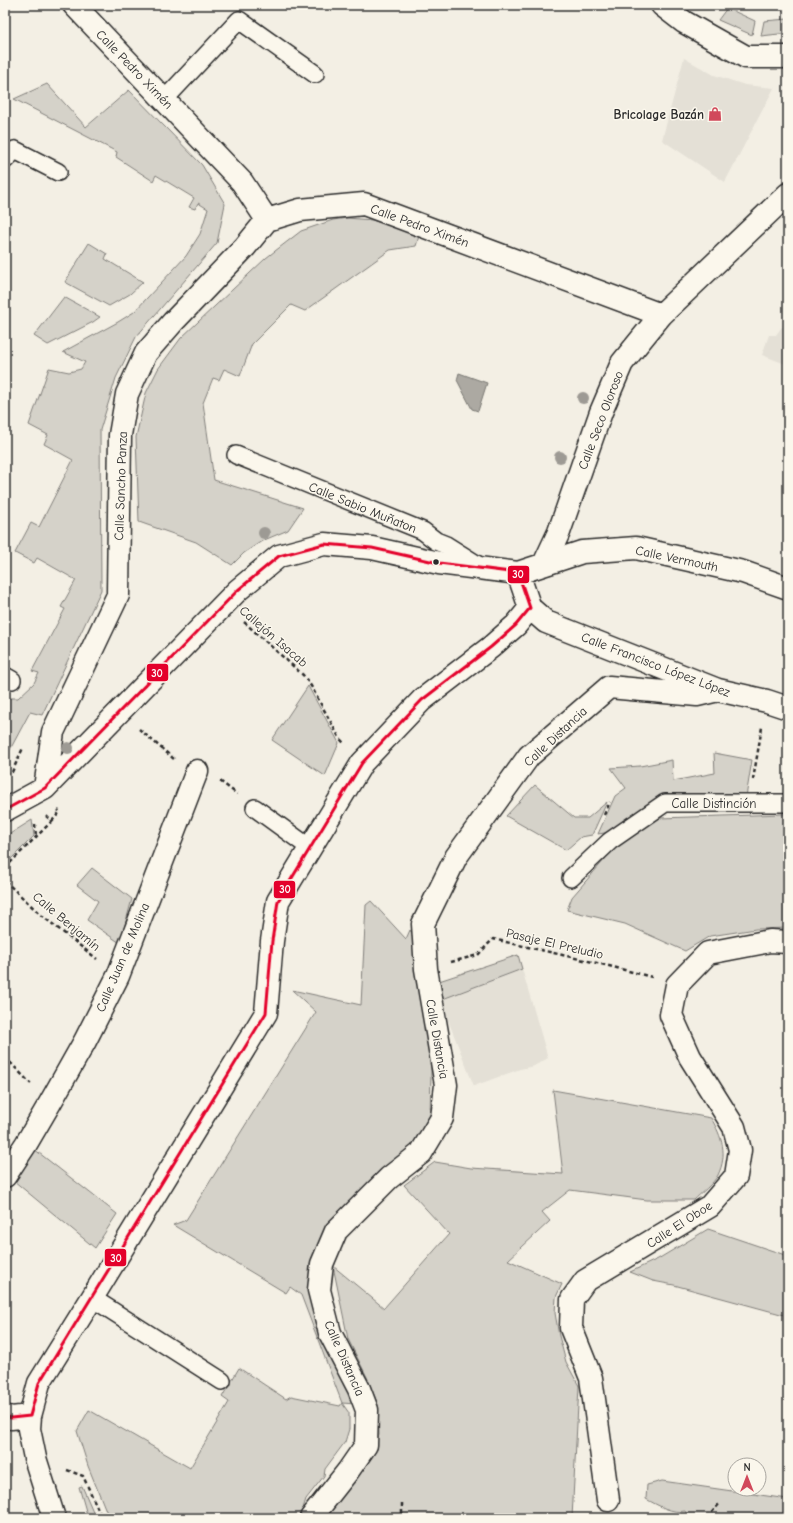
<svg xmlns="http://www.w3.org/2000/svg" width="793" height="1523" viewBox="0 0 793 1523" font-family="'Comic Neue',sans-serif">
	<style>
		.built { fill: #e4e0d6 }
		.green { fill: #d5d2c9; stroke: #807e7a }
		.water { fill: #aca9a2; stroke: #787772 }
		.lines { fill: none; stroke-linecap: round; stroke-linejoin: round }
		.lane-casing { stroke: #2b2b2b; stroke-width: 20 }
		.street-casing { stroke: #2b2b2b; stroke-width: 25 }
		.secondary-casing { stroke: #2b2b2b; stroke-width: 25 }
		.path { stroke: #2b2b2b; stroke-width: 2.5; stroke-dasharray: 4 3; stroke-linecap: butt }
		.lane { stroke: #fbf7ec; stroke-width: 17 }
		.street { stroke: #fbf7ec; stroke-width: 22 }
		.secondary { stroke: #fbf7ec; stroke-width: 22 }
		.bus-1-casing { stroke: #fbf7ec; stroke-width: 6 }
		.bus-1 { stroke: #e4002b; stroke-width: 3 }
		.tree { fill: #9d9a94 }
		.bus-dot { fill: #2b2b2b; stroke: #fbf7ec; stroke-width: 1.5 }
		.labels { text-anchor: middle; stroke-width: 3; stroke-linejoin: round; paint-order: stroke }
		.street-label { font-size: 13px; fill: #2b2b2b; stroke: #fbf7ec }
		.poi-label { font-size: 13px; font-weight: bold; fill: #2b2b2b; stroke: #fbf7ec; text-anchor: end }
		.line-badge { stroke: #fbf7ec; stroke-width: 1.5 }
		.badge-label { font-size: 11px; text-anchor: middle; font-weight: bold; fill: #fff }
	</style>
	<rect width="100%" height="100%" fill="#f3efe4"/>
	<filter id="ink" filterUnits="userSpaceOnUse"><feTurbulence type="fractalNoise" baseFrequency=".025" numOctaves="2"/><feDisplacementMap in="SourceGraphic" scale="8" xChannelSelector="R" yChannelSelector="G"/><feConvolveMatrix kernelMatrix="1 2 1 2 8 2 1 2 1" color-interpolation-filters="sRGB"/></filter>
	<g filter="url(#ink)">
		<path class="built" d="M684,58l30,17 31,10 29,3 -49,94 -63,-42z
			M788,323v42l-26,-10 7,-20h7l5,-7z
			M522,969l26,89 -14,8 -14,3 -46,17 -34,-86z"/>
		<path class="green" d="M727,8l28,13 -3,14 -34,-15z
			M788,19v14l-27,3 3,-15z
			M47,84l39,43 43,-37 73,75 23,39 -8,39 -81,94 -20,41 -16,52 1,160 -59,125 -12,-3 -25,47v-61h13l16,-15 5,-10 -7,-2 33,-62 -4,-2 15,-27 -39,-22 -3,5 -19,-10 16,-30 8,4 34,-67 -29,-16 4,-9 -19,-10 20,-57 20,4 12,-3 4,-7 -22,-10 55,-30 16,-10 52,-56 14,-22 8,-25 -10,-6 -3,6 -6,-2 5,-9 -38,-23 -3,6 -37,-24 1,-5 -103,-53z
			M347,218l25,2 47,16 -3,10 -26,4 -85,61 -14,-6 -39,39 -12,32 -16,-7 -5,11 -6,-2 -10,25 11,77 89,28 -15,22 -26,11 -18,12 -12,12 -36,-23 -57,-20 -3,-85 10,-44 12,-24 23,-31 85,-80 35,-27 32,-11z
			M89,243l18,11 -2,5 38,23 -13,12 -21,12 -44,-24z
			M64,297l36,20 -7,5 -45,23 -14,-9z
			M308,686l31,57 -14,33 -53,-36z
			M714,753l38,7 -6,37 -83,-3 -52,38 -13,2 17,-38 11,-8 -15,-20 29,-2 32,-6 1,21 42,-8z
			M535,785l39,33h14l19,-16 -15,33 -11,2 -15,13 -60,-34z
			M785,814l3,56v58l-32,1 -46,7 -25,15 -60,-27 -58,-14 5,-13 47,-54 41,-25z
			M32,820l2,16 -29,29v-28z
			M92,868l40,31 -12,44 -33,-23 11,-19 -21,-16z
			M371,901l35,38 4,-9 6,10 16,92 -2,84 -17,30 -34,25 -55,60 -10,30 42,143 -14,-1 7,10v16l-4,13 -20,27 -1,7 -18,23 -6,19h-191l-21,-52 -11,-35 12,-21 101,58 39,-66 -7,-5 17,-29 47,31 5,-3 49,10 2,-3 -41,-108 -11,-8 -4,6 -113,-68 13,-5 130,-208 -24,-22 69,15 5,-100z
			M518,955l4,14 -82,31 -4,-18z
			M553,1090l158,28c11,19 17,36 7,57 -4,8 -18,19 -24,25h-47l-77,-10 -28,22 8,9 -42,39 54,24 -6,13 -1,16 4,23 7,26 13,24 -7,132h-246l4,-12 37,-42 12,-29 -1,-30 -11,-28 -19,-38 -15,-73 51,42 65,-74 -45,-49 31,-23 36,6 92,6z
			M34,1149l83,65 -22,34 -81,-67z
			M708,1229l80,27v60l-114,-31 -21,-4 -23,-9 28,-13z
			M662,1481l126,18v19h-99l-4,-7c-12,3 -28,-6 -39,-12l1,-14z
			M82,1486l13,30v2h-7l-9,-31z"/>
		<path class="water" d="M459,373l28,10 -9,28 -6,-2 -15,-29z"/>
		<g class="lines">
			<defs>
				<path id="lane" d="M164,100l75,-80 76,54
					M5,160l10,-10 43,22
					M236,455l187,76 13,10 10,4 35,22
					M5,676l7,4
					M255,808l55,40
					M571,878l39,-37 55,-38h123
					M92,1298l130,83"/>
				<path id="street" d="M74,5l168,177 25,38
					M267,220l33,-10 64,-6 297,111
					M544,564l15,-32 42,-120 21,-49 39,-48 127,-121
					M530,608l16,14 172,68 49,11 21,7
					M45,788l8,-56 65,-137 2,-160 7,-41 19,-41 27,-31 72,-75 22,-27
					M5,810l40,-22 193,-198 41,-34 45,-12 48,4 67,15 79,10 64,-21 54,-4 107,24 45,16
					M5,1176l21,-32 24,-41 35,-62 33,-65 79,-205
					M5,1416l6,2 19,-2
					M608,1500l-17,-122 -20,-50 1,-29 13,-18 125,-75 26,-30 4,-26 -6,-23 -44,-70 -19,-42 6,-30 31,-32 62,-12 18,1
					M54,1518l-19,-60 -6,-29 1,-13 9,-33 53,-85 174,-285 6,-72 6,-40 84,-138 60,-63 69,-53 25,-22 14,-17 -12,-35
					M311,1518l37,-47 18,-26 1,-35 -8,-21 -29,-56 -11,-43 3,-26 14,-33 53,-53 32,-25 21,-35 4,-33 -20,-116 -3,-45 33,-67 73,-101 80,-69 88,8 21,-5"/>
				<path id="secondary" d="M662,5l22,17 62,35h42"/>
			</defs>
			<use href="#lane" class="lane-casing"/>
			<use href="#street" class="street-casing"/>
			<use href="#secondary" class="secondary-casing"/>
			<path class="path" d="M244,622l59,53 8,11 29,53 4,4
				M139,729l35,30
				M5,774l7,-2 11,-24
				M753,780l9,-53
				M220,781l17,13
				M604,815l6,-13
				M46,816l6,5 8,-9 -2,-2
				M35,824l1,13
				M5,868l47,-47
				M5,881l36,34 56,44
				M451,962l27,-7 15,-16 104,24 55,14
				M5,1057l26,27
				M67,1470l16,6 19,42
				M402,1503v15
				M707,1518l13,-15"/>
			<use href="#lane" class="lane"/>
			<use href="#street" class="street"/>
			<use href="#secondary" class="secondary"/>
			<defs>
				<path id="bus-1" d="M5,810l40,-22 193,-198 41,-34 45,-12 48,4 67,15 79,10 12,35 -14,17 -25,22 -69,53 -60,63 -84,138 -6,40 -6,72 -227,370 -9,33 -19,2 -6,-2"/>
			</defs>
			<use href="#bus-1" class="bus-1-casing"/>
			<use href="#bus-1" class="bus-1"/>
		</g>
		<g class="tree">
			<circle cx="583" cy="398" r="6"/>
			<circle cx="560" cy="457" r="6"/>
			<circle cx="264" cy="533" r="6"/>
			<circle cx="68" cy="748" r="6"/>
		</g>
	</g>
	<defs>
		<symbol id="shop-bare" viewBox="-9 -9 18 18"><path d="M-5-2.5h2.3a2.7 3.5 0 0 1 5.4 0H5L5.5 6h-11ZM-1.5-2.5h3a1.5 2.3 0 0 0-3 0Z" fill="#d1495b" stroke="#fbf7ec" stroke-width="2.5" paint-order="stroke"/></symbol>
	</defs>
	<g fill-rule="evenodd">
		<use href="#shop-bare" x="705" y="104" width="20" height="20"/>
	</g>
	<circle class="bus-dot" cx="436" cy="562" r="3.5"/>
	<g class="labels">
		<g class="street-label">
			<text transform="translate(135 69) rotate(46)" y="5">Calle Pedro Ximén</text>
			<text transform="translate(420 225) rotate(20)" y="5">Calle Pedro Ximén</text>
			<text transform="translate(600 420) rotate(-69)" y="5">Calle Seco Oloroso</text>
			<text transform="translate(120 486) rotate(-88)" y="5">Calle Sancho Panza</text>
			<text transform="translate(363 507) rotate(22)" y="5">Calle Sabio Muñaton</text>
			<text transform="translate(677 558) rotate(12)" y="5">Calle Vermouth</text>
			<text transform="translate(274 636) rotate(41)" y="5">Callejón Isacab</text>
			<text transform="translate(656 664) rotate(21)" y="5">Calle Francisco López López</text>
			<text transform="translate(555 736) rotate(-43)" y="5">Calle Distancia</text>
			<text x="714" y="808">Calle Distinción</text>
			<text transform="translate(67 921) rotate(40)" y="5">Calle Benjamín</text>
			<text transform="translate(555 943) rotate(13)" y="5">Pasaje El Preludio</text>
			<text transform="translate(122 957) rotate(-67)" y="5">Calle Juan de Molina</text>
			<text transform="translate(438 1039) rotate(80)" y="5">Calle Distancia</text>
			<text transform="translate(679 1224) rotate(-33)" y="5">Calle El Oboe</text>
			<text transform="translate(345 1358) rotate(66)" y="5">Calle Distancia</text>
		</g>
		<g class="poi-label">
			<text x="704" y="119">Bricolage Bazán</text>
		</g>
	</g>
	<g class="line-badge">
		<rect x="507" y="565" width="23" height="19" rx="4" fill="#e4002b"/>
		<rect x="146" y="663" width="23" height="19" rx="4" fill="#e4002b"/>
		<rect x="273" y="880" width="23" height="19" rx="4" fill="#e4002b"/>
		<rect x="104" y="1248" width="23" height="19" rx="4" fill="#e4002b"/>
	</g>
	<g class="badge-label">
		<text x="518" y="578">30</text>
		<text x="157" y="677">30</text>
		<text x="285" y="893">30</text>
		<text x="116" y="1262">30</text>
	</g>
	<rect width="793" height="1523" fill="none" stroke="#fbf7ec" stroke-width="20"/>
	<rect x="10" y="10" width="773" height="1503" fill="none" stroke="#2b2b2b" stroke-width="1.5" filter="url(#ink)"/>
	<g transform="translate(747 1477)"><circle r="19" fill="#fbf7ec" stroke="#a8a59f"/>
	<path d="M0-3L7 15L0 10L-7 15Z" fill="#d1495b"/>
	<text y="-6" font-size="11" font-weight="bold" text-anchor="middle" fill="#2b2b2b">N</text>
	</g>
</svg>
